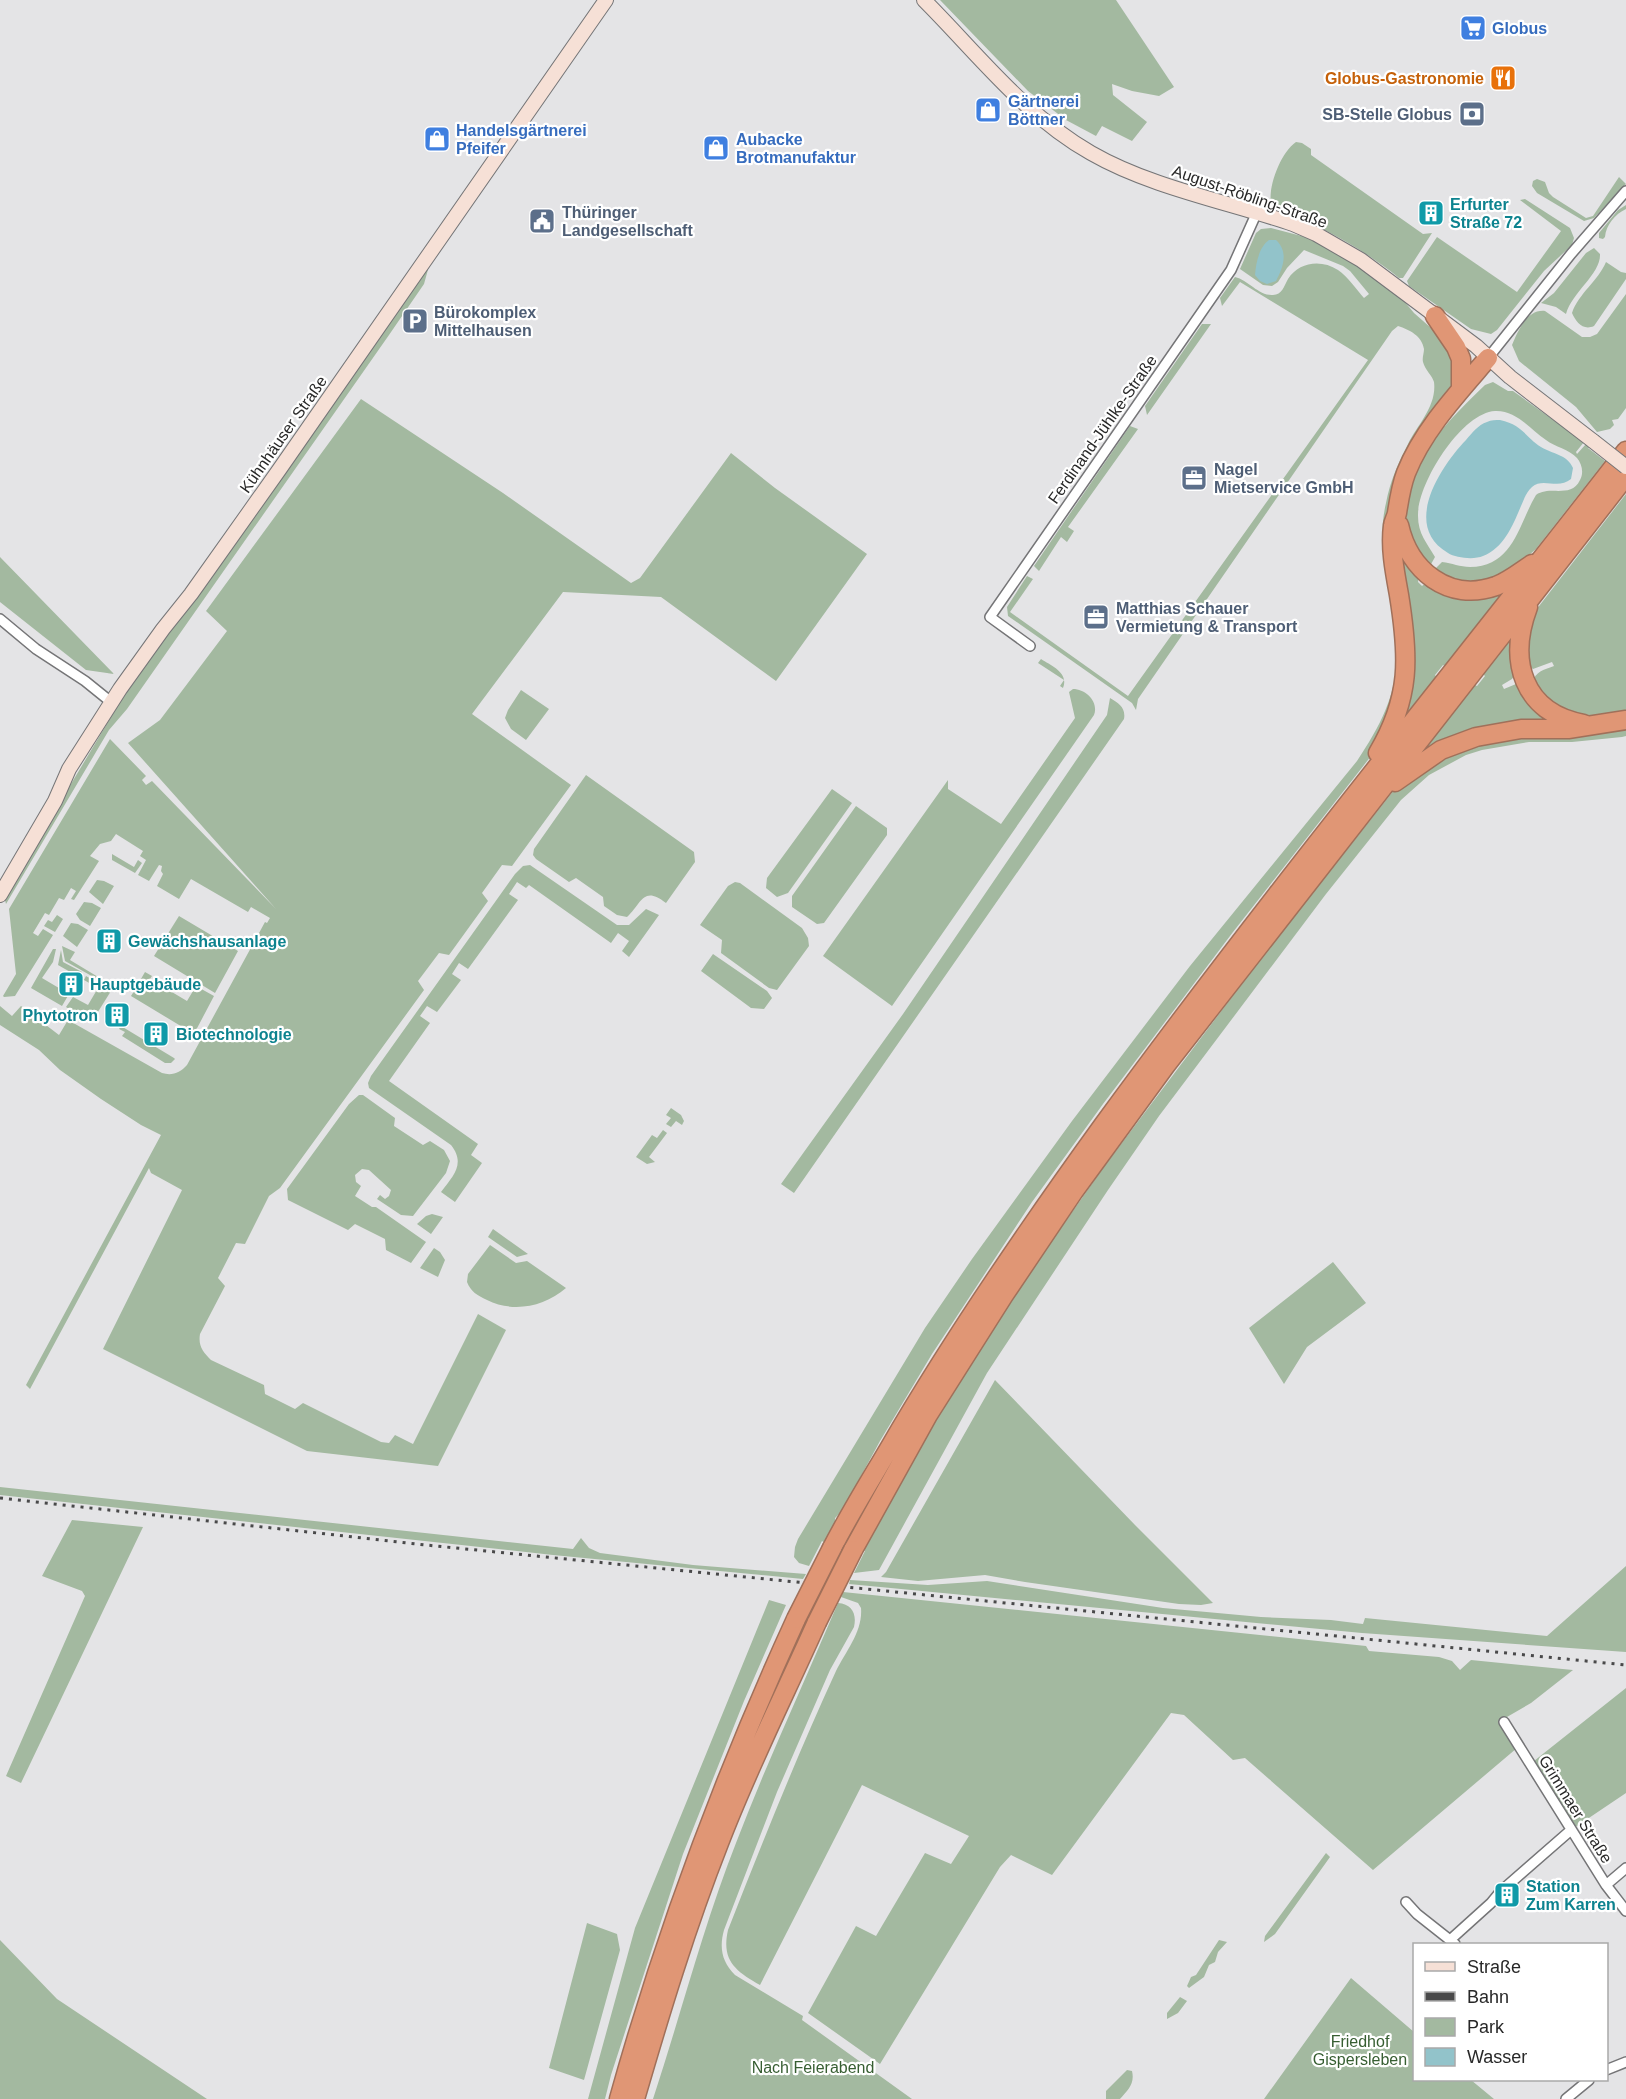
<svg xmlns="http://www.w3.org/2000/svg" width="1626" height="2099" viewBox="0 0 1626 2099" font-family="Helvetica,sans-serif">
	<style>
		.green { fill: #a3b9a0 }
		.water { fill: #92c3ca }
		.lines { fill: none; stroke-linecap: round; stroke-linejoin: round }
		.street-casing { stroke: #757577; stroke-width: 12 }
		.secondary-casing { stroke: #757577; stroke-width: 16 }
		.highway-casing { stroke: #a0705a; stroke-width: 21 }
		.street { stroke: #fff; stroke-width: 9 }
		.secondary { stroke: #f6e0d6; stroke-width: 14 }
		.highway { stroke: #e09675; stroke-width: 18 }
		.rail { stroke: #49494a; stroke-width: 3; stroke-dasharray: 3 6; stroke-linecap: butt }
		.secondary-bridge-casing { stroke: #757577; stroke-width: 16; stroke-linecap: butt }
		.highway-bridge-casing { stroke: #a0705a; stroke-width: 21; stroke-linecap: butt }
		.secondary-bridge { stroke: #f6e0d6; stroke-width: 14 }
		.highway-bridge { stroke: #e09675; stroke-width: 18 }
		.labels { text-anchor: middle; stroke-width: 4.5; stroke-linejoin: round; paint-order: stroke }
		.shop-label { font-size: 16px; font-weight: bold; fill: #366cbe; stroke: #fff; text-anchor: start }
		.food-label { font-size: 16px; font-weight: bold; fill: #c56008; stroke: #fff; text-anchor: end }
		.service-label { font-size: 16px; font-weight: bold; fill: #4e5e75; stroke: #fff; text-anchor: start }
		.street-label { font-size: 16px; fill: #282828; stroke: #fff }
		.culture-label { font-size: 16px; font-weight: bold; fill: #0d838f; stroke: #fff; text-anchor: start }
		.park-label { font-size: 16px; fill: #375e32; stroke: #fff }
	</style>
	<rect width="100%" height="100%" fill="#e4e4e6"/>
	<path class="green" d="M940,0h176l58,87 -15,9 -27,-5 -20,-7 1,11 34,27 -15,19 -30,-15 -6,10 -30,-16 -38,-29z
		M1296,142l6,1 9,6v6l112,79 9,-1 -29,45h-4c-37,-30 -77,-51 -120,-70l-5,-5h-3c-3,-17 10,-51 25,-61z
		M1619,177l7,7 -32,34 -10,3 -47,-28 -5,-7 1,-5 4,-2 8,3 4,11 4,4 33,21 7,-2z
		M1525,199l45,29 4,10 -2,7 -28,26 -47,59 -6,4 -20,-5 -62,-43 -2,-5 30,-44 80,55 44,-61 -41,-31z
		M1626,205v4c-11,5 -20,16 -21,28l-2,2 -4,-1v-5l19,-23z
		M1271,228l38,10 36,17 54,40 15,18 33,29 6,8 2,31 -59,106 5,189 -26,75 -142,181 -130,172 -71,98 -100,152 -52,87 -38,70 -7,7v6l-10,19 -3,-2 -13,25 -10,-3 -5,-6 1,-10 3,-8 127,-211 47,-69 100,-138 118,-155 167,-205c26,-39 44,-74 39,-123 -4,-45 -21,-89 -10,-135 4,-21 12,-40 22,-59 10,-20 29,-38 26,-62 -2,-7 -9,-12 -11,-20 -1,-4 1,-9 1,-13 -2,-13 -14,-19 -26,-23l-6,5 -254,368 -2,11 -4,-7 -124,-87 -1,-9 20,-31 6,3 -23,33 118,84 240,-336 -128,-78 -18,24 -2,-8 15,-21c13,3 24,19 38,18 9,0 11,-9 15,-16 11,-17 33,-20 50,-9 10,7 18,19 26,28l5,-4 -19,-23 -7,-5 -39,-16 -17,18 -9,14 -6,4 -9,-1 -23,-16 16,-36 5,-4z
		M1594,248l6,6c1,20 -28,38 -34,60l-10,-7 -15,-4 13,-10 32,-40z
		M1606,262l15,10 5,1v6l-32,47c-11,5 -18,-4 -22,-13 7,-20 26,-32 34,-51z
		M429,266l-5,18 -35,51 -262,374 -18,21 -103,174 -2,-8 116,-194z
		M1626,294v114l-8,11 -6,1 2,5 -4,4 -13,3 -21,-25 -57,-46 -7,-16c6,-14 15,-36 33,-34l37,26h8l7,-3z
		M1202,324h9l-64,91 -2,-9z
		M1493,382l15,9h5l71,51 -8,10 1,2 9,-10 3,2 -1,2 17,13 -69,88 -32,28 -31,8 -37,-12v-5l6,-6c10,1 18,5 28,5 44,-1 48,-42 66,-72 14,-10 35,4 44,-15 4,-7 2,-16 -3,-22 -8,-9 -22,-11 -31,-18 -16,-11 -30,-30 -51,-29 -34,2 -78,73 -77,105 0,18 9,27 17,41l-5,9c-6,-5 -17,-12 -20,-19 -2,-5 -2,-13 -3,-19 -11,-58 40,-106 78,-143z
		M361,399l142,94 128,90 9,-5 91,-125 44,35 92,66 -91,127 -115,-84 -98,-5 -91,122 99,71 -59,81 -10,-1 -20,28 6,8 -39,54 -10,-2 -21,28 6,9 -144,198 -11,8 -24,48 -9,-1 -18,35 7,8 -25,48c-2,12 3,18 11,26l53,25 1,9 30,15 8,-6 78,39 8,1 6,-8 18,9 65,-130 28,16 -68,136 -131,-15 -204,-102 79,-159 -31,-17 -2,-5 -119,221 -4,-4 135,-250 -20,-10 -40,-26 -41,-29 -21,-20 -39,-25v-19l12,10 9,-10 38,29 9,-15 94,53c10,3 18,0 25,-8l78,-143 2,1 3,-5 -19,-11 -3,5 -57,-33 -12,20 -22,-13 6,-12 -2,-3 1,-5 -3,-1 -10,16 -11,-6 8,-15 -6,-4 3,-5 -27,-17 -5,7 -11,3 -10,12 9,5 -25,39 -3,-1 5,-8 -5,-3 -7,12 -5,-2 -10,17 -4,-2 -12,20 5,3 5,-7 10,6 -38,61 -11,1 -1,-1 13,-22 -7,-65 101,-170 36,37 -4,4 4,5 6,-4 124,128 -148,-166 32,-23 67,-89 -21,-20z
		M1130,426l8,3 -70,98 6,4 -7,11 -6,-5 -22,34 -5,-5z
		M1626,494v219l-26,7 -36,-6 -32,-31c4,-12 11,-13 22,-17l-2,-4 -19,7 -8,-6 -2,-8 13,-45z
		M1397,544l22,31 -1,7 4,4 5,-4 83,3 -64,82 -3,-2 -8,10 2,3 -39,51z
		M0,557l114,117 -28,-4 -86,-68z
		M1516,633l1,39 -5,7 -10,6 2,4 12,-5 6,1 37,35 -141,37 57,-72 2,1 8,-10 -2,-2z
		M1041,659c11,7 28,14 22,29l-3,-2 4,-6 -26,-17z
		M1073,689c13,0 26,13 21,26l-202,291 -69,-50 125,-176v9l53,35 74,-106 -6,-26z
		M521,690l28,19 -23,31 -15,-11 -6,-11 3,-8z
		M1110,698c9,5 16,10 14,21l-330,474 -13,-9 122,-170 204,-299z
		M1626,725v11l-4,1 -50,5h-43l-47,8 -16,5 -37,20 -28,25 -75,94 -167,222 -51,74 -121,183 -108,197 -25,3 11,-22 -2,-1 64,-115 53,-87 50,-76 73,-104 159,-211 136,-172 17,-14 73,-34z
		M586,775l108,77 1,10 -29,41c-23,-18 -24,0 -39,14l-10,-2 -13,-9 -1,-9 -27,-19 -7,4 -33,-23 -3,-4 1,-6z
		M832,789l20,14 -64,90 -11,4 -11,-9 1,-10z
		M856,806l31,22v7l-63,88 -7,1 -25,-17v-11z
		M112,854l22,13 4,-7 4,3 -7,10 -23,-13z
		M530,865l87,60h12l17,-16 13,6 -30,42 -7,-6 7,-10 -11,-8 -7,10 -82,-58 -3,3 -9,-6 -8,12 9,6 -50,69 -9,-6 -7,11 9,6 -24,32 -10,-6 -7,10 10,7 -41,58 89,63 -7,11 11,8 -27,39 -14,-10c12,-16 25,-28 10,-47l-82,-57 -1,-5 3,-7 144,-202 8,-8z
		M97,880l7,1 10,5 -11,18 -14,-12z
		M735,882l5,1 62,45 6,10 1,8 -32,44 -8,-2 -48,-35 1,-13 -22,-15 28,-39z
		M84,902l8,1 9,5 -11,18 -10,-6 -4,-6z
		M57,915l6,4 -8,13 -11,-6 4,-6 4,2z
		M179,916l59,35 -23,42 -61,-37z
		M71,923l7,1 10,6 -11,17 -14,-11z
		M62,946l13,6 -5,8 43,26v2l-48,-27z
		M53,949h3l-3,13 -11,16 27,16 -7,12 -31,-18z
		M61,950l2,12 19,10 -3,5 -21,-12z
		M713,954l54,37 5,7 -8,11 -13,-1 -50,-37z
		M145,972l7,4 -2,3 37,22 9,-15 18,10 -20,38 -63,-38 5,-8 3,1 2,-3 -3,-2z
		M86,976l25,15 -20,32 -25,-16 7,-10 15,8 10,-17 -14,-8z
		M121,1026l53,32 1,1 -4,4h-6l-43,-27 3,-4 -6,-3z
		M359,1095h4l32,23 -1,8 29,19 7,-4 14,9 6,11 -4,12 -33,43 -12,-1 -24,-16 3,-4 5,4 4,-3 2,-6 -22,-20 -7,-1 -7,6 1,7 5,4 -6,10 17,11h4l50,35 -15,21 -25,-13 -1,-11 -30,-15 -7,6 -60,-30 -1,-11 62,-85z
		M671,1108l10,7 3,6 -2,4 -6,-4 -5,6 -5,-3 5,-6 -5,-3z
		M663,1130l4,3 -18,24 6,5 -8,2 -11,-7 16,-22 5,3z
		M432,1214l11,3 -12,17 -14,-10 9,-8z
		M493,1229l35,25 -11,3 -29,-20z
		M490,1245l26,18 11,-2 39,27c-22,19 -53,25 -79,12 -10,-5 -16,-8 -20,-18l1,-8z
		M434,1248l6,4 5,8 -7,17 -18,-9z
		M1333,1262l33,41 -59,44 -23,37 -35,-56z
		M995,1380l140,145 78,78 -12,2 -22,-1 -154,-22 -40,-7 -67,6 -37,-4 5,-5z
		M0,1487l573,62 8,-11 8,10 11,5 93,12 113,9 -3,5 -250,-24 -553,-60z
		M72,1520l71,7 -122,256 -15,-7 79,-180 -3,-5 -40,-15z
		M1626,1566v86l-264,-19 -513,-49 1,-4 78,5 59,-4 176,27 98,9 70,3 32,4 2,-6 182,18z
		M843,1592l523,54 3,5 70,6 13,4 8,9 11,-10 102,10 -42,33 -31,18 17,27 -144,122 -128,-112 -12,2 -49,-45 -13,-2 -119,162 -41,-20 -11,12 -120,197 -72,-51 48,-87 20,10 49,-83 26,11 18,-28 -107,-51 -102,200c-24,-14 -39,-24 -32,-55 34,-87 69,-174 108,-259 10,-20 27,-40 25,-63l-3,-5 -17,-6z
		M769,1600l17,5 -42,96 -61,153 -72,221 -6,24h-17l47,-171z
		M838,1603c14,1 19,11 16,24l-24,43 -53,122 -53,138c-5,18 -2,32 11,45l68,41 -1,4 110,79h-259c28,-85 50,-172 83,-256 31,-81 68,-160 102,-240z
		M1626,1688v105l-52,35 -40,-67z
		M1326,1853l4,4 -55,77 -11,8 1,-6z
		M587,1923l30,11 3,16 -36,130 -35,-12z
		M0,1940l57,59 150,100h-207z
		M1219,1940l8,2 -9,10 -3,10 -6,3 -5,12 -15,11 -2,-2 4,-9 5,-2z
		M1351,1978l63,54v48h57l23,19h-230z
		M1180,1997l7,4 -9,12 -11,6v-6z
		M1127,2070l5,1c3,13 -4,19 -12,28h-14v-8z"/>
	<path class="water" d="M1269,240h7c13,12 7,28 0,41l-9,3 -7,-3 -5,-6c1,-12 4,-28 14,-35z
		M1500,420c23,5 24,16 41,27 11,7 26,7 32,21l-2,11c-13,11 -28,-2 -39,8 -6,5 -8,13 -11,19 -8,19 -17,42 -38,50 -9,4 -27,2 -35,-3 -47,-27 -7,-87 18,-113 6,-7 12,-15 21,-18 4,-2 9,-2 13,-2z"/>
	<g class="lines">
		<defs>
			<path id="street" d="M1488,358l83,-104 55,-63
				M0,619l36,30 49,32 26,21
				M1030,646l-40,-29 241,-347 26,-58
				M1504,1722l102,163 20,26
				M1606,1885l20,-17
				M1406,1902l11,12 38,30
				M1450,1940l41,-37 9,-11 71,-62
				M1606,2070l20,-8
				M1566,2099l23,-19"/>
			<path id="secondary" d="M924,0c54,54 100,115 167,153 59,34 137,49 202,71l23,10 45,26 115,86 34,31 83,64
				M0,895l55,-94 14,-32 51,-80 43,-60 28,-35 88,-124 327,-470"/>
			<path id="highway" d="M1435,316l21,31 5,12v30
				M1399,525c10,45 49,78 97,61 13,-5 24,-14 36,-22
				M1528,607c-20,53 -6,106 56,117
				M1378,753c33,-56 31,-96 21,-158 -4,-22 -9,-47 -6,-69 0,-4 3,-8 4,-13 2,-13 4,-27 9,-40 17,-43 52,-80 82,-115
				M1395,782l46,-32 35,-13 45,-8h47l58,-9
				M832,1548c18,-35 38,-67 58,-101 65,-112 138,-218 214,-323 167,-229 348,-449 522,-673
				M853,1550l75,-135 76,-120 70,-104 92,-126 460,-589
				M619,2099c46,-165 106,-325 177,-480
				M635,2099c25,-86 51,-172 84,-256 29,-76 65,-147 98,-221"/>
		</defs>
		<use href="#street" class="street-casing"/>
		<use href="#secondary" class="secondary-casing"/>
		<use href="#highway" class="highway-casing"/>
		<use href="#street" class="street"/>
		<use href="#secondary" class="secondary"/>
		<use href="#highway" class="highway"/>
		<path class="rail" d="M0,1498l426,47 1200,120"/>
		<defs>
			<path id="secondary-bridge" d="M1593,441l33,26"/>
			<path id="highway-bridge" d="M796,1619l36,-71
				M817,1622l36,-72"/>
		</defs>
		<use href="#secondary-bridge" class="secondary-bridge-casing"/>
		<use href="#highway-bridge" class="highway-bridge-casing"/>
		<use href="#secondary-bridge" class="secondary-bridge"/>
		<use href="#highway-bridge" class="highway-bridge"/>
	</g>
	<defs>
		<symbol id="supermarket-square" viewBox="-11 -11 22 22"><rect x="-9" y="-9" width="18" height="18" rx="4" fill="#3f7fe0" stroke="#fff"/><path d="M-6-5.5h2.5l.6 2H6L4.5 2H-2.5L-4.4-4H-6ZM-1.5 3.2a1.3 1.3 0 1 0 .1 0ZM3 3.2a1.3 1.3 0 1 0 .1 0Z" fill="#fff"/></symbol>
		<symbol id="restaurant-square" viewBox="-11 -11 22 22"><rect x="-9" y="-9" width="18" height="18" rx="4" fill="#e8710a" stroke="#fff"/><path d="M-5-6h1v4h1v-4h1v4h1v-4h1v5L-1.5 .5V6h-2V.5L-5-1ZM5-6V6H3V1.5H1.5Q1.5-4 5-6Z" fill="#fff"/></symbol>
		<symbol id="shop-square" viewBox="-11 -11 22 22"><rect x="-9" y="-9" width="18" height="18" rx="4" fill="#3f7fe0" stroke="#fff"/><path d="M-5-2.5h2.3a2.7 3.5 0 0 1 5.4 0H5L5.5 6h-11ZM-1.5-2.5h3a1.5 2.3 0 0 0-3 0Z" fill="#fff"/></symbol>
		<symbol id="bank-square" viewBox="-11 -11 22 22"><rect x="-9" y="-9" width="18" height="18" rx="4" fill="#5c6f8a" stroke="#fff"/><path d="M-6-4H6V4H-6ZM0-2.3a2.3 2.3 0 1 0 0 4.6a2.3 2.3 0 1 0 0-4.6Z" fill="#fff"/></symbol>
		<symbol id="building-square" viewBox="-11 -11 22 22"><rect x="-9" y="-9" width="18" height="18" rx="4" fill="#0f9aa8" stroke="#fff"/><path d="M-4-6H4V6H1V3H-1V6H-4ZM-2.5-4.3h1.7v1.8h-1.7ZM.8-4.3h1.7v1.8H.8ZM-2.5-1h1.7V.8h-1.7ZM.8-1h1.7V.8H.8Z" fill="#fff"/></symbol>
		<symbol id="civic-square" viewBox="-11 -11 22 22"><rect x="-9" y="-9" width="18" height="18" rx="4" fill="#5c6f8a" stroke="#fff"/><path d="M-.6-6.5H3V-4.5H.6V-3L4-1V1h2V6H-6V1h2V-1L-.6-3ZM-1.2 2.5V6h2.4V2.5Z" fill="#fff"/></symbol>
		<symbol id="parking-square" viewBox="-11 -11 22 22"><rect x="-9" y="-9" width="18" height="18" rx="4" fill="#5c6f8a" stroke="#fff"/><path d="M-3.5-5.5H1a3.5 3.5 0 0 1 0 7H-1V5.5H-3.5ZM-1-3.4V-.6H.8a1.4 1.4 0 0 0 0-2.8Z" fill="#fff"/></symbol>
		<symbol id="office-square" viewBox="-11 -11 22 22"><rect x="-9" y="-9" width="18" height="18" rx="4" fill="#5c6f8a" stroke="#fff"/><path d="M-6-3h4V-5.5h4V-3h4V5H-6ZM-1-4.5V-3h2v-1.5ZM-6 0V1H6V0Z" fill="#fff"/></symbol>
	</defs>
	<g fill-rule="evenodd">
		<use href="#supermarket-square" x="1458" y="13" width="30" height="30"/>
		<use href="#restaurant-square" x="1488" y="63" width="30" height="30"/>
		<use href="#shop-square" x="973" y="95" width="30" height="30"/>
		<use href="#bank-square" x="1457" y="99" width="30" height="30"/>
		<use href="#shop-square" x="422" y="124" width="30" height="30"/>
		<use href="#shop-square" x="701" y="133" width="30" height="30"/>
		<use href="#building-square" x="1416" y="198" width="30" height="30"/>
		<use href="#civic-square" x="527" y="206" width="30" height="30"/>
		<use href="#parking-square" x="400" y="306" width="30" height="30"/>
		<use href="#office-square" x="1179" y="463" width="30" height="30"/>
		<use href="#office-square" x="1081" y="602" width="30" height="30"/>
		<use href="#building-square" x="94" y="926" width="30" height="30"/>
		<use href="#building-square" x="56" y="969" width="30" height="30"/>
		<use href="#building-square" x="102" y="1000" width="30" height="30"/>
		<use href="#building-square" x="141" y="1019" width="30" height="30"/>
		<use href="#building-square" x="1492" y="1880" width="30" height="30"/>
	</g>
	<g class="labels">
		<g class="shop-label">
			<text x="1492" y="34">Globus</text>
			<text x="1008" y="107">Gärtnerei<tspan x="1008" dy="18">Böttner</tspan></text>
			<text x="456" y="136">Handelsgärtnerei<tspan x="456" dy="18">Pfeifer</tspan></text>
			<text x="736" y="145">Aubacke<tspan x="736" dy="18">Brotmanufaktur</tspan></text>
		</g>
		<g class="food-label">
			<text x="1484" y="84">Globus-Gastronomie</text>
		</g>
		<g class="service-label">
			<text x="1452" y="120" text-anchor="end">SB-Stelle Globus</text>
			<text x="562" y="218">Thüringer<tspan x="562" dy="18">Landgesellschaft</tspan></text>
			<text x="434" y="318">Bürokomplex<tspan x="434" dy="18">Mittelhausen</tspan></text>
			<text x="1214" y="475">Nagel<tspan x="1214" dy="18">Mietservice GmbH</tspan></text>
			<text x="1116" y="614">Matthias Schauer<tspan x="1116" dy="18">Vermietung &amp; Transport</tspan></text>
		</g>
		<g class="street-label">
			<text transform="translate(1250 196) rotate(19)" y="6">August-Röbling-Straße</text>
			<text transform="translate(1102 429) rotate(-55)" y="6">Ferdinand-Jühlke-Straße</text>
			<text transform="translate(283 434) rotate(-55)" y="6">Kühnhäuser Straße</text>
			<text transform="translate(1576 1809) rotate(58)" y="6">Grimmaer Straße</text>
		</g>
		<g class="culture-label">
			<text x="1450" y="210">Erfurter<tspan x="1450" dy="18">Straße 72</tspan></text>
			<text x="128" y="947">Gewächshausanlage</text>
			<text x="90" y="990">Hauptgebäude</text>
			<text x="98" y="1021" text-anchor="end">Phytotron</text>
			<text x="176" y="1040">Biotechnologie</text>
			<text x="1526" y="1892">Station<tspan x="1526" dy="18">Zum Karren</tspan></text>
		</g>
		<g class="park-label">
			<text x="1360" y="2047">Friedhof<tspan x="1360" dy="18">Gispersleben</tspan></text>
			<text x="813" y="2073">Nach Feierabend</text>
		</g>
	</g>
	<rect x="1413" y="1943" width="195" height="138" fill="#ffffff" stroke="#a9a9a9" stroke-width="1.5"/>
	<rect x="1425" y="1962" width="30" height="9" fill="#f6e0d6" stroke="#a9a9a9" stroke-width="1.5"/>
	<text x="1467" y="1973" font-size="18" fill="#282828">Straße</text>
	<rect x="1425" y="1992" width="30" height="9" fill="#49494a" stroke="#a9a9a9" stroke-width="1.5"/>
	<text x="1467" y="2003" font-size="18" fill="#282828">Bahn</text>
	<rect x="1425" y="2018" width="30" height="18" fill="#a3b9a0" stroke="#a9a9a9" stroke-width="1.5"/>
	<text x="1467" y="2033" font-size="18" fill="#282828">Park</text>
	<rect x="1425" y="2048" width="30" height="18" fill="#92c3ca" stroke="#a9a9a9" stroke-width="1.5"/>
	<text x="1467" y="2063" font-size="18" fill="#282828">Wasser</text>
</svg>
